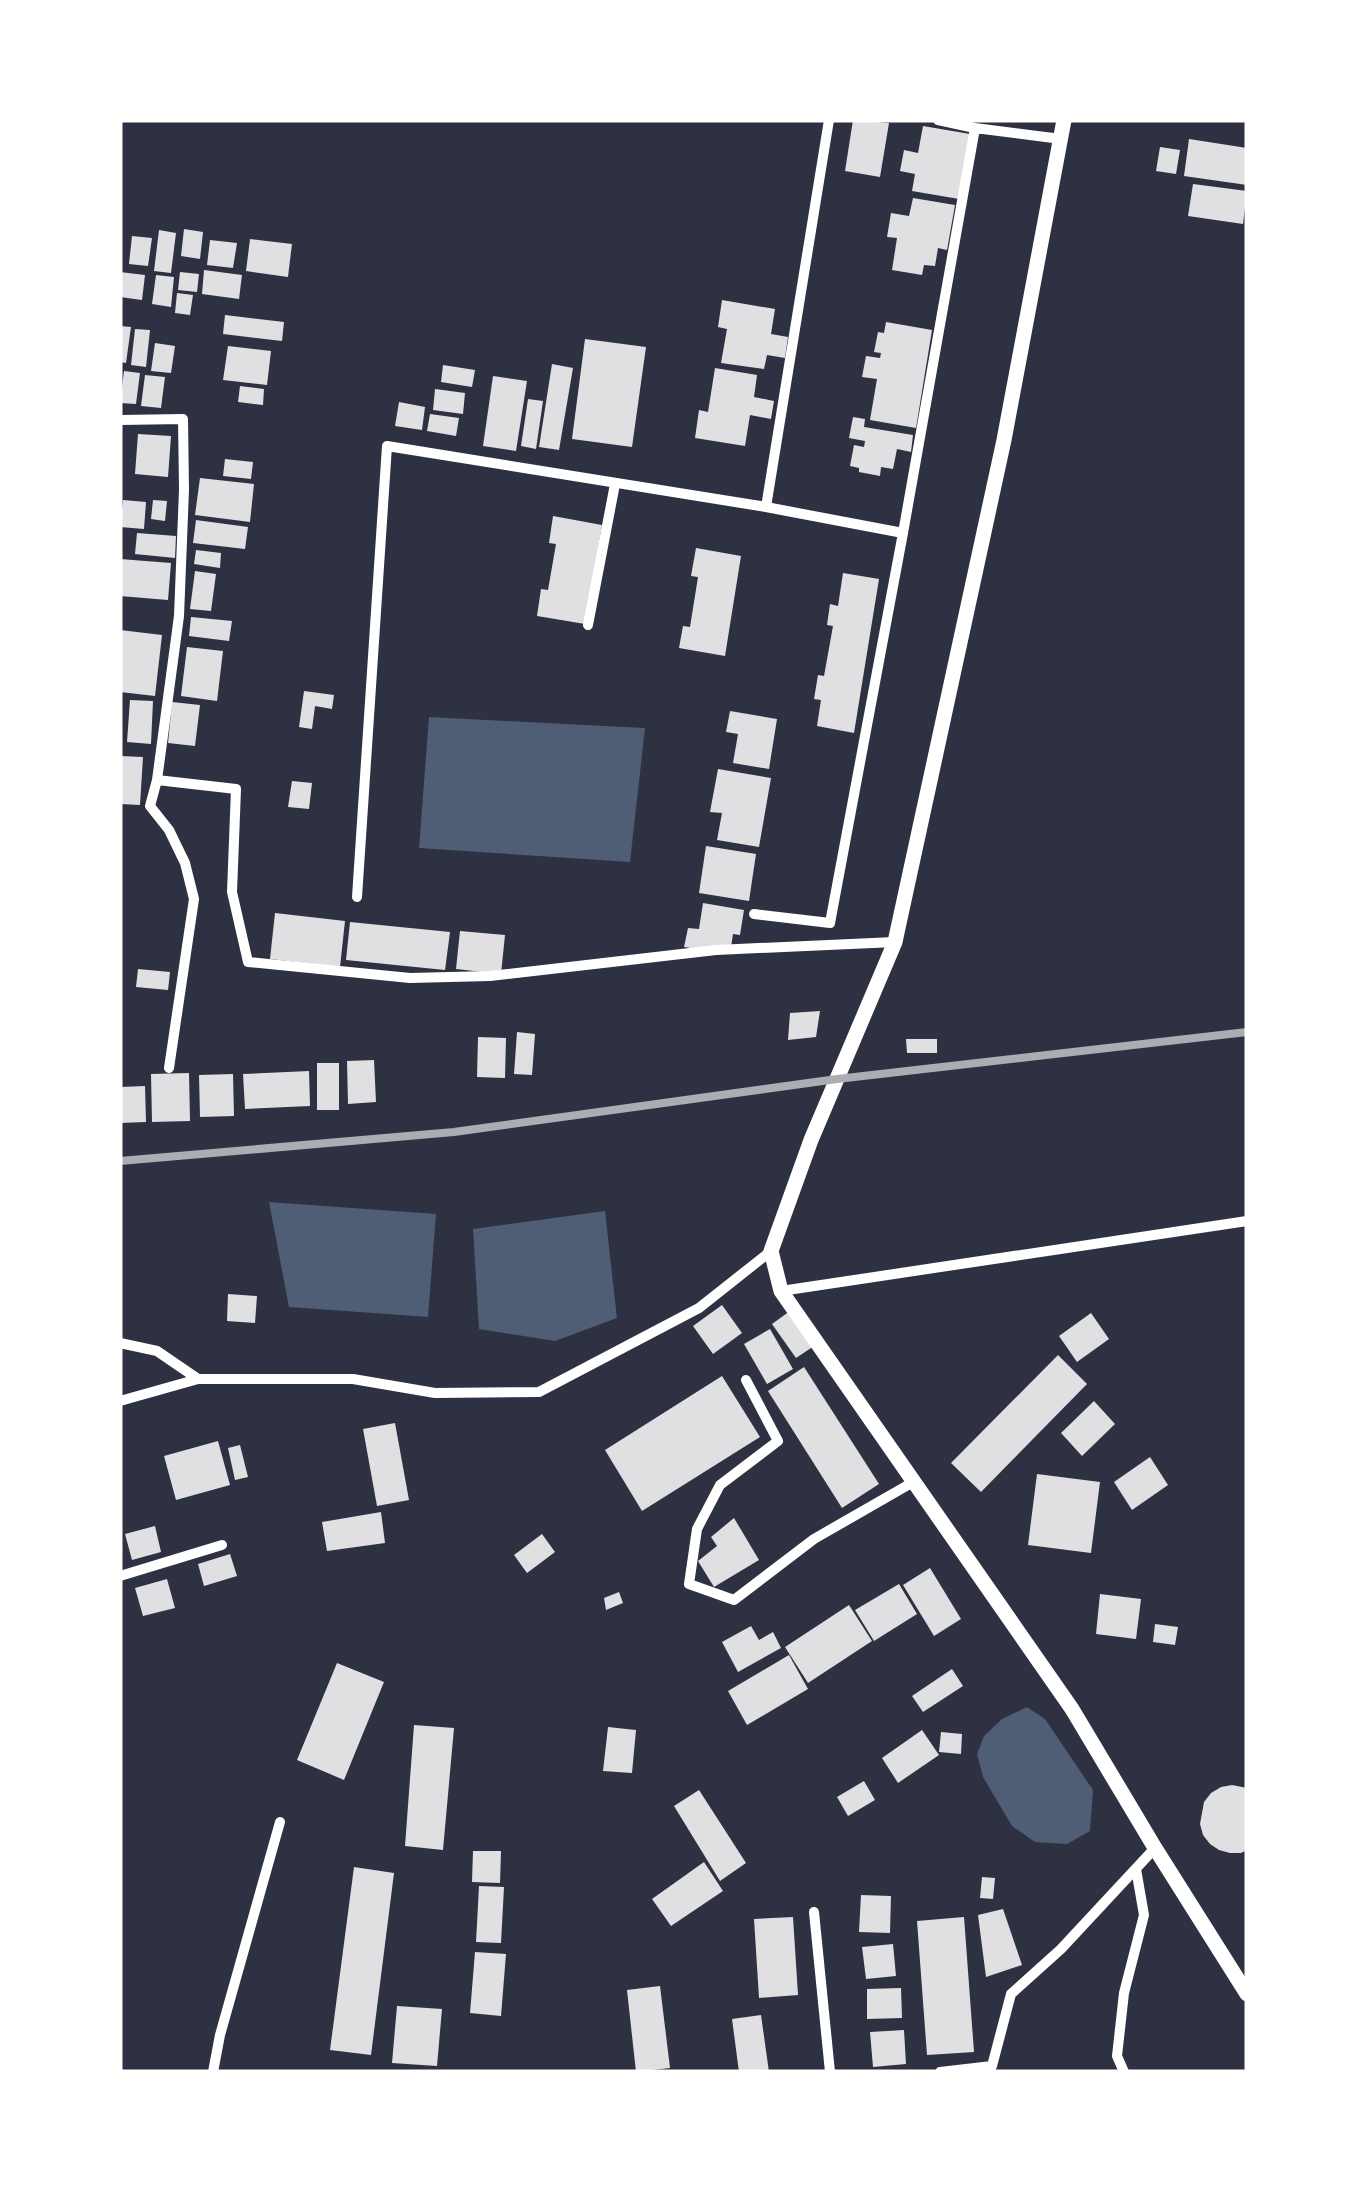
<svg xmlns="http://www.w3.org/2000/svg" width="1367" height="2192" viewBox="0 0 1367 2192" font-family="'Titillium Web',sans-serif">
	<style>
		.water { fill: #4f5d75 }
		.building { fill: #e0e0e3 }
		.lines { fill: none; stroke-linecap: round; stroke-linejoin: round }
		.minor { stroke: #fff; stroke-width: 10 }
		.tertiary { stroke: #fff; stroke-width: 15 }
		.rail { stroke: #abadb3; stroke-width: 8 }
	</style>
	<rect width="100%" height="100%" fill="#2d3142"/>
	<path class="water" d="M429,717l216,11 -15,134 -211,-14z
		M269,1202l167,12 -8,103 -139,-10z
		M605,1211l12,107 -62,23 -76,-12 -6,-100z
		M1027,1707l18,12 48,71 -3,41 -23,13 -32,-2 -23,-16 -29,-49 -6,-23 7,-18 18,-17z"/>
	<path class="building" d="M853,120l36,3 -9,54 -35,-6z
		M923,126l47,8 -11,65 -47,-8 3,-17 -15,-3 4,-21 14,3z
		M1189,139l58,9v37l-63,-9z
		M1160,147l20,3 -4,24 -20,-3z
		M1193,184l54,7 -4,33 -55,-8z
		M913,198l42,7 -8,45 -9,-2 -3,18 -11,-1 -2,10 -30,-5 5,-32 -10,-1 4,-24 18,3z
		M184,229l19,3 -3,27 -19,-3z
		M159,230l17,3 -5,40 -17,-2z
		M132,236l20,2 -4,28 -19,-2z
		M250,239l42,5 -4,33 -42,-6z
		M210,240l27,3 -4,25 -26,-3z
		M204,270l38,5 -3,24 -37,-5z
		M120,272l25,3 -3,25 -22,-3z
		M180,272l19,2 -2,18 -19,-2z
		M156,275l18,2 -3,30 -19,-3z
		M177,293l16,2 -3,20 -15,-2z
		M722,300l53,9 -4,25 17,3 -3,21 -18,-3 -3,14 -43,-6 6,-34 -9,-2z
		M225,315l59,7 -2,19 -59,-7z
		M886,322l46,8 -16,98 -46,-8 7,-41 -15,-2 4,-21 14,2 1,-5 -7,-1 4,-20 6,1z
		M120,326l11,1 -5,36 -6,-1z
		M135,329l15,1 -4,37 -15,-2z
		M585,339l61,8 -14,100 -60,-8z
		M155,343l20,3 -4,27 -20,-2z
		M228,346l43,5 -4,34 -44,-5z
		M552,364l21,4 -14,82 -20,-3z
		M443,365l32,5 -3,17 -31,-5z
		M715,368l42,7 -3,22 20,4 -3,18 -21,-4 -5,31 -50,-8 4,-28 9,2z
		M124,371l16,2 -4,31 -16,-1z
		M145,375l20,2 -4,31 -20,-2z
		M493,376l34,5 -11,70 -33,-5z
		M240,386l24,3 -1,16 -25,-3z
		M435,389l30,4 -2,21 -30,-4z
		M528,399l15,2 -7,48 -15,-3z
		M399,402l26,5 -3,23 -27,-4z
		M430,414l29,4 -3,18 -29,-5z
		M853,417l12,2 -1,8 49,8 -2,17 -14,-3 -4,20 -12,-2 -1,9 -21,-4v-4l-9,-2 4,-21 10,2 1,-6 -16,-3z
		M138,434l33,2 -3,41 -33,-3z
		M225,459l28,3 -2,17 -28,-3z
		M200,478l54,6 -4,38 -55,-7z
		M123,500l23,2 -2,27 -24,-2z
		M153,500l14,1 -2,20 -14,-2z
		M553,516l49,9 -17,99 -48,-8 4,-27 7,1 8,-46 -7,-1z
		M196,520l52,7 -3,22 -52,-6z
		M137,533l39,3 -1,22 -40,-4z
		M696,548l45,8 -16,100 -46,-8 4,-22 7,1 8,-50 -7,-1z
		M196,550l25,3 -1,15 -26,-4z
		M120,559l51,4 -3,37 -48,-4z
		M195,571l21,3 -5,37 -21,-2z
		M843,573l36,6 -25,154 -37,-7 4,-26 -7,-1 4,-24 6,1 9,-50 -6,-1 3,-21 8,2z
		M191,617l41,4 -3,20 -40,-5z
		M120,630l42,5 -7,61 -35,-4z
		M187,647l36,4 -6,50 -36,-5z
		M304,691l30,4 -2,14 -17,-3 -3,23 -13,-2z
		M130,700l23,1 -2,43 -24,-2z
		M172,702l28,3 -5,41 -27,-3z
		M730,711l47,8 -8,50 -36,-6 5,-29 -12,-2z
		M120,756l23,1 -3,48 -20,-1z
		M718,769l53,9 -12,69 -42,-7 5,-27 -12,-1z
		M292,781l20,2 -3,26 -21,-2z
		M706,846l50,8 -7,47 -50,-8z
		M703,903l41,7 -4,25 -7,-1 -3,20 -46,-7 4,-19 11,1z
		M275,913l70,8 -5,46 -70,-8z
		M350,922l100,10 -5,38 -99,-10z
		M460,931l45,4 -4,39 -45,-5z
		M138,969l32,3 -2,18 -32,-3z
		M820,1011l-4,26 -28,3 2,-27z
		M517,1032l18,2 -3,41 -18,-1z
		M478,1037l28,1 -1,40 -28,-1z
		M906,1039h31v14h-30z
		M374,1060l2,42 -28,2 -1,-43z
		M317,1063h22v47h-22z
		M309,1071l1,35 -65,3 -2,-35z
		M189,1073l1,48 -38,1 -1,-48z
		M233,1074l1,42 -34,1 -1,-42z
		M145,1086l1,36 -26,1v-36z
		M228,1294l29,2 -2,27 -28,-2z
		M722,1305l20,28 -29,21 -20,-28z
		M790,1311l24,35 -18,12 -24,-34z
		M1091,1313l18,26 -32,23 -18,-26z
		M770,1329l23,40 -26,15 -23,-40z
		M1058,1355l29,29 -106,108 -30,-29z
		M804,1367l75,117 -37,24 -74,-117z
		M722,1376l38,61 -118,74 -37,-61z
		M1094,1401l21,23 -33,32 -21,-23z
		M395,1423l14,77 -32,6 -14,-77z
		M218,1441l12,44 -54,15 -12,-44z
		M240,1445l8,32 -13,3 -7,-32z
		M1150,1457l18,28 -36,25 -18,-28z
		M1037,1474l63,8 -9,71 -63,-8z
		M381,1512l4,31 -58,8 -5,-29z
		M734,1518l25,42 -45,27 -16,-26 19,-15 -6,-9z
		M155,1526l6,26 -29,8 -7,-26z
		M542,1534l13,18 -28,21 -13,-18z
		M230,1554l7,22 -33,10 -6,-22z
		M930,1568l31,51 -27,17 -31,-51z
		M167,1579l8,29 -32,8 -8,-28z
		M899,1584l18,30 -43,27 -19,-31z
		M619,1592l4,11 -17,7 -2,-12z
		M1100,1594l41,5 -5,40 -40,-5z
		M849,1605l23,36 -64,42 -23,-36z
		M1155,1624l23,3 -3,18 -22,-3z
		M751,1626l8,14 14,-8 8,16 -43,24 -16,-30z
		M789,1655l19,34 -61,36 -19,-34z
		M337,1663l47,19 -40,98 -47,-20z
		M952,1669l11,17 -40,26 -11,-16z
		M414,1725l40,3 -11,122 -38,-4z
		M608,1727l28,3 -4,43 -29,-2z
		M922,1730l17,25 -41,28 -16,-25z
		M941,1732l21,2 -1,20 -22,-2z
		M864,1781l11,19 -27,16 -11,-19z
		M1232,1785l15,3v62l-6,3h-11l-11,-3 -9,-6 -7,-9 -3,-11 4,-22 7,-9 10,-6z
		M699,1790l47,73 -26,18 -46,-75z
		M473,1851h28l-1,32 -28,-1z
		M704,1862l19,29 -52,35 -19,-27z
		M354,1867l40,6 -23,182 -41,-5z
		M982,1877l13,1 -2,21 -13,-1z
		M479,1886l25,1 -3,56 -25,-1z
		M861,1895l30,1 -1,37 -31,-1z
		M1003,1909l19,56 -36,12 -8,-62z
		M793,1917l5,78 -39,3 -5,-79z
		M964,1917l10,135 -47,3 -10,-134z
		M893,1944l3,32 -30,3 -4,-32z
		M475,1952l31,2 -5,62 -31,-3z
		M660,1986l10,82 -34,4 -9,-82z
		M901,1988l1,30 -35,1v-30z
		M397,2006l45,3 -5,57 -45,-3z
		M761,2015l8,57h-30l-7,-53z
		M904,2030l2,34 -33,3 -3,-35z"/>
	<g class="lines">
		<path class="minor" d="M938,120l37,8 86,11
			M120,420l63,-1 1,71 -5,126 -22,164 -7,26 19,24 16,33 9,36 -25,169
			M766,507l63,-387
			M588,625l27,-141
			M157,780l79,9 -4,103 16,70 162,16 80,-2 226,-26 179,-8
			M357,897l30,-451 379,61 137,26
			M754,914l76,9 73,-390 72,-405
			M781,1291l466,-70
			M120,1343l37,8 41,28h155l82,14 104,-1 160,-84 72,-57
			M746,1380l32,61 -58,44 -23,44 -8,55 45,16 80,-61 101,-58
			M120,1401l78,-22
			M120,1576l102,-31
			M814,1912l16,160
			M213,2072l7,-37 60,-213
			M940,2072l52,-6 19,-72 50,-45 94,-101
			M1124,2072l-7,-16 7,-63 20,-78 -8,-46"/>
		<path class="tertiary" d="M1064,120l-60,320 -109,502 -84,198 -40,111 10,40 291,418 83,139 92,146"/>
		<path class="rail" d="M120,1161l334,-29 383,-53 410,-47"/>
	</g>
	<rect width="1367" height="2192" fill="none" stroke="#ffffff" stroke-width="245"/>
</svg>
